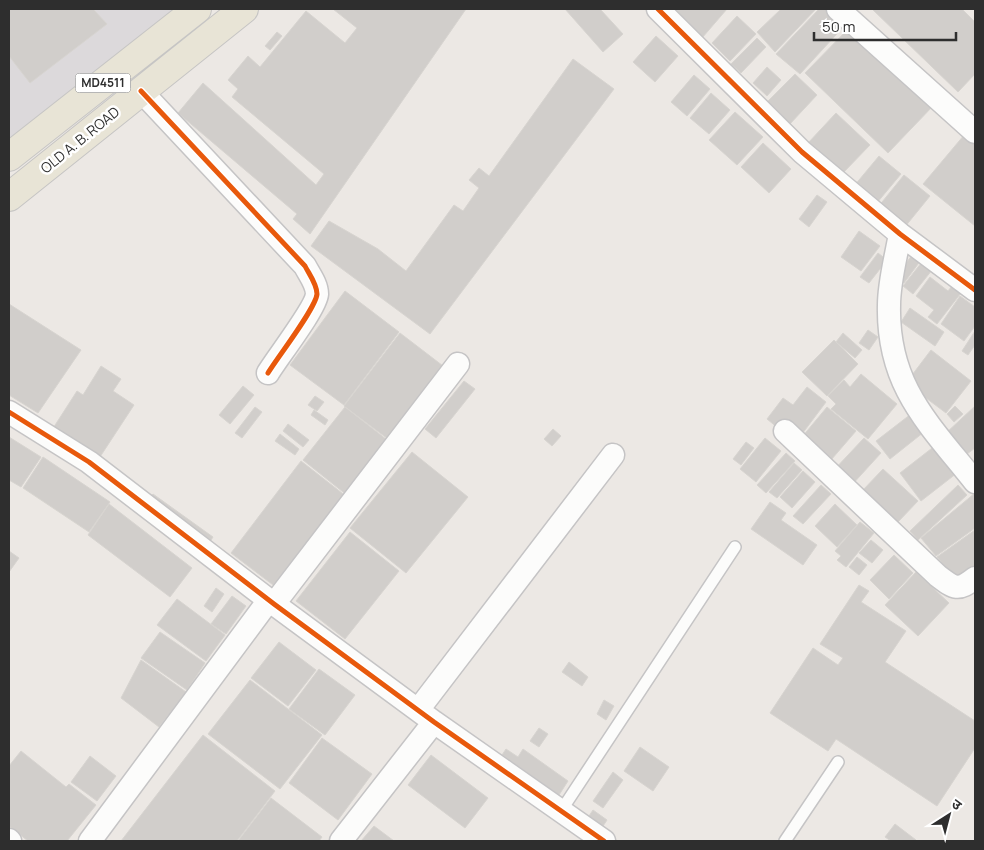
<svg xmlns="http://www.w3.org/2000/svg" width="984" height="850" viewBox="0 0 984 850" font-family="Manrope,'Noto Sans Devanagari',sans-serif">
	<style>
		.industrial { fill: #dcd9db }
		.building { fill: #d1cecb; stroke: #d7d4d0 }
		.lines { fill: none; stroke-linecap: round; stroke-linejoin: round }
		.service-casing { stroke: #c5c4c5; stroke-width: 14 }
		.minor-casing { stroke: #c5c4c5; stroke-width: 25 }
		.primary-casing { stroke: #c6c5c4; stroke-width: 30 }
		.service { stroke: #fcfcfb; stroke-width: 11 }
		.minor { stroke: #fcfcfb; stroke-width: 22 }
		.primary { stroke: #e8e4d6; stroke-width: 28 }
		.cycleway-casing { stroke: #fff; stroke-width: 8 }
		.cycleway { stroke: #e8590c; stroke-width: 5 }
		.labels { text-anchor: middle; stroke-width: 5; stroke-linejoin: round; paint-order: stroke }
		.shield { fill: #fff; stroke: #6d6d6d; stroke-width: 1 }
		.shield-label { font-size: 12px; font-weight: bold; fill: #2e2e2e }
		.street-label { font-size: 14px; fill: #2e2e2e; stroke: #fff }
	</style>
	<rect width="100%" height="100%" fill="#ece8e4"/>
	<path class="industrial" d="M9,9h165l-165,133z"/>
	<path class="building" d="M9,9h84l14,15 -77,59 -21,-27z
		M333,9h133l-156,225 -17,-15 4,-5 -119,-101 25,-30 113,102 8,-11 -92,-77 6,-8 -10,-9 20,-24 12,11 46,-56 39,32 12,-15z
		M565,9h35l23,25 -20,18z
		M678,9h49l-25,29 -28,-24z
		M781,9h35l-41,43 -18,-20z
		M819,9h11l16,15 -46,50 -24,-20z
		M872,9h90l13,13v52l-17,18z
		M737,16l19,18 -26,27 -18,-18z
		M850,27l83,79 -45,47 -83,-80z
		M277,32l5,4 -12,14 -5,-4z
		M656,36l22,20 -23,26 -22,-20z
		M757,38l9,9 -25,26 -10,-9z
		M573,59l41,30 -184,245 -119,-88 18,-25 49,28 28,22 48,-66 9,6 16,-23 -10,-8 10,-12 10,8z
		M767,67l14,13 -14,16 -14,-13z
		M795,74l22,21 -28,30 -23,-22z
		M694,75l16,14 -23,27 -16,-14z
		M711,93l19,17 -21,24 -19,-16z
		M735,112l28,25 -26,28 -28,-25z
		M836,113l34,32 -28,29 -34,-31z
		M965,134l10,9v83l-52,-42z
		M763,143l28,26 -22,24 -28,-26z
		M879,156l22,18 -25,30 -22,-18z
		M904,175l26,21 -26,32 -26,-21z
		M817,195l10,7 -18,25 -10,-8z
		M859,231l21,15 -19,25 -20,-14z
		M878,253l9,7 -18,23 -9,-6z
		M913,254l8,6 -17,23 -9,-6z
		M922,262l10,8 -19,24 -10,-8z
		M930,277l18,14 4,-5 9,7 -24,31 -9,-7 6,-7 -18,-14z
		M345,291l54,41 -55,73 -54,-40z
		M960,296l15,11v19l-11,15 -23,-17z
		M9,304l72,46 -43,63 -29,-18z
		M910,308l34,24 -9,14 -34,-24z
		M868,330l10,7 -9,13 -10,-7z
		M975,331v14l-7,10 -6,-4z
		M400,333l47,36 -55,73 -48,-36z
		M843,333l19,17 -7,8 -19,-16z
		M834,340l24,24 -31,32 -25,-24z
		M931,350l40,31 -25,32 -40,-30z
		M101,366l20,13 -8,12 21,14 -38,58 -46,-30 27,-42 6,4z
		M861,374l36,30 -29,35 -37,-30 5,-5 -8,-8 16,-16 6,7z
		M464,381l11,8 -39,49 -11,-9z
		M243,386l11,9 -24,29 -11,-9z
		M807,387l19,15 -27,36 -21,-10 -11,-9 16,-21 10,7z
		M315,396l9,6 -7,9 -9,-6z
		M955,406l8,8 -9,8 -7,-8z
		M975,406v42l-8,6 -22,-20z
		M255,407l7,5 -20,26 -7,-5z
		M345,407l46,36 -43,53 -45,-36z
		M827,407l29,24 -25,29 -29,-23z
		M314,410l14,10 -3,5 -14,-10z
		M911,414l13,18 -34,27 -14,-18z
		M288,424l21,16 -6,7 -20,-16z
		M553,429l8,7 -9,10 -8,-7z
		M280,434l19,15 -4,6 -20,-14z
		M9,437l32,20 -20,30 -12,-7z
		M765,438l16,13 -25,31 -16,-13z
		M864,438l17,15 -31,34 -17,-16z
		M746,442l8,6 -13,17 -8,-6z
		M936,445l21,28 -36,28 -21,-28z
		M412,452l56,45 -62,76 -56,-45z
		M786,453l9,8 -29,32 -9,-8z
		M43,457l67,45 -21,30 -66,-44z
		M301,461l46,36 -70,91 -46,-35z
		M794,463l8,7 -25,28 -8,-6z
		M883,469l35,32 -20,21 -35,-32z
		M803,471l12,11 -23,26 -12,-11z
		M821,485l10,9 -28,30 -10,-8z
		M958,485l9,10 -49,45 -8,-9z
		M975,493v35l-39,28 -15,-18z
		M153,494l60,43 -6,9 -61,-44z
		M770,502l16,11 -5,7 36,25 -14,20 -52,-36z
		M109,504l83,64 -22,29 -82,-62z
		M835,504l22,21 -20,22 -22,-21z
		M860,522l14,11 -28,34 -9,-7 4,-4 -6,-5z
		M975,530v38l-10,9 -13,-2 -15,-18z
		M350,532l49,39 -54,68 -49,-38z
		M871,540l12,10 -11,13 -13,-10z
		M9,551l10,7 -10,14z
		M894,555l19,18 -24,26 -19,-19z
		M857,557l10,8 -8,10 -10,-8z
		M916,572l33,31 -31,33 -33,-31z
		M859,585l10,6 -8,11 45,29 -21,31 90,59v27l-38,58 -101,-67 -8,12 -58,-38 43,-65 25,17 5,-7 -23,-14z
		M216,588l8,6 -12,18 -8,-6z
		M232,596l14,10 -20,28 -15,-10z
		M177,599l48,36 -19,26 -49,-36z
		M160,632l45,31 -18,27 -46,-32z
		M279,642l37,28 -28,36 -37,-28z
		M141,660l45,32 -27,35 -38,-29z
		M569,662l19,15 -6,9 -20,-14z
		M319,669l36,26 -30,40 -36,-26z
		M250,680l72,55 -42,54 -72,-55z
		M604,700l10,6 -8,14 -9,-6z
		M539,728l9,6 -9,13 -9,-6z
		M203,735l72,56 -38,50h-116z
		M322,738l50,36 -34,46 -49,-37z
		M640,747l29,20 -16,24 -29,-20z
		M506,749l12,8 5,-8 45,32 -9,14 -57,-40z
		M21,751l45,36 3,-3 27,21 -29,36h-39l-19,-15v-60z
		M431,755l57,43 -23,30 -57,-43z
		M90,756l26,20 -19,25 -26,-19z
		M613,772l10,8 -20,28 -10,-7z
		M271,798l51,39 -3,4h-81z
		M593,810l14,10 -4,6 -14,-10z
		M895,824l21,16 -1,1h-24l-6,-4z
		M374,826l20,15h-33z"/>
	<g class="lines">
		<defs>
			<path id="service" d="M561,811l174,-264
				M785,841l53,-79"/>
			<path id="minor" d="M658,9l144,143 98,82 75,56
				M838,9l137,123
				M141,91l164,175c4,8 12,18 12,28 -1,14 -40,64 -49,79
				M900,234c-4,23 -11,48 -11,71 -2,81 40,119 86,177
				M9,412l80,50 185,142 160,118 170,119
				M785,431l153,145c17,13 20,15 37,2
				M274,604l184,-240
				M418,710l195,-255
				M9,840l1,1
				M90,841l179,-241
				M341,841l93,-119"/>
			<path id="primary" d="M9,157l188,-148
				M9,197l235,-188"/>
		</defs>
		<use href="#service" class="service-casing"/>
		<use href="#minor" class="minor-casing"/>
		<use href="#primary" class="primary-casing"/>
		<use href="#service" class="service"/>
		<use href="#minor" class="minor"/>
		<use href="#primary" class="primary"/>
		<defs>
			<path id="cycleway" d="M658,9l144,143 98,82 75,56
				M141,91l164,175c4,8 12,18 12,28 -1,14 -40,64 -49,79
				M9,412l80,50 185,142 160,118 170,119"/>
		</defs>
		<use href="#cycleway" class="cycleway-casing"/>
		<use href="#cycleway" class="cycleway"/>
	</g>
	<g class="labels">
		<rect class="shield" x="75.5" y="73.5" width="55" height="19" rx="4"/>
		<g class="shield-label">
			<text x="103" y="87">MD4511</text>
		</g>
		<g class="street-label">
			<text transform="translate(80 140) rotate(-39)" y="5">OLD A. B. ROAD</text>
		</g>
	</g>
	<rect width="984" height="850" fill="none" stroke="#2e2e2e" stroke-width="20"/>
	<g transform="translate(949 815) rotate(36)" stroke="#ffffff" stroke-width="4" paint-order="stroke">
	<path d="M0-4L9 19L0 12L-9 19Z" fill="#2e2e2e"/>
	<text y="-8" font-size="14" font-weight="bold" text-anchor="middle" fill="#2e2e2e">उ</text>
	</g>
	<path d="M814 32v8h142v-8" fill="none" stroke="#2e2e2e" stroke-width="2.5"/>
	<text x="822" y="32" font-size="15" fill="#2e2e2e" stroke="#ffffff" stroke-width="4" paint-order="stroke">50 m</text>
</svg>
